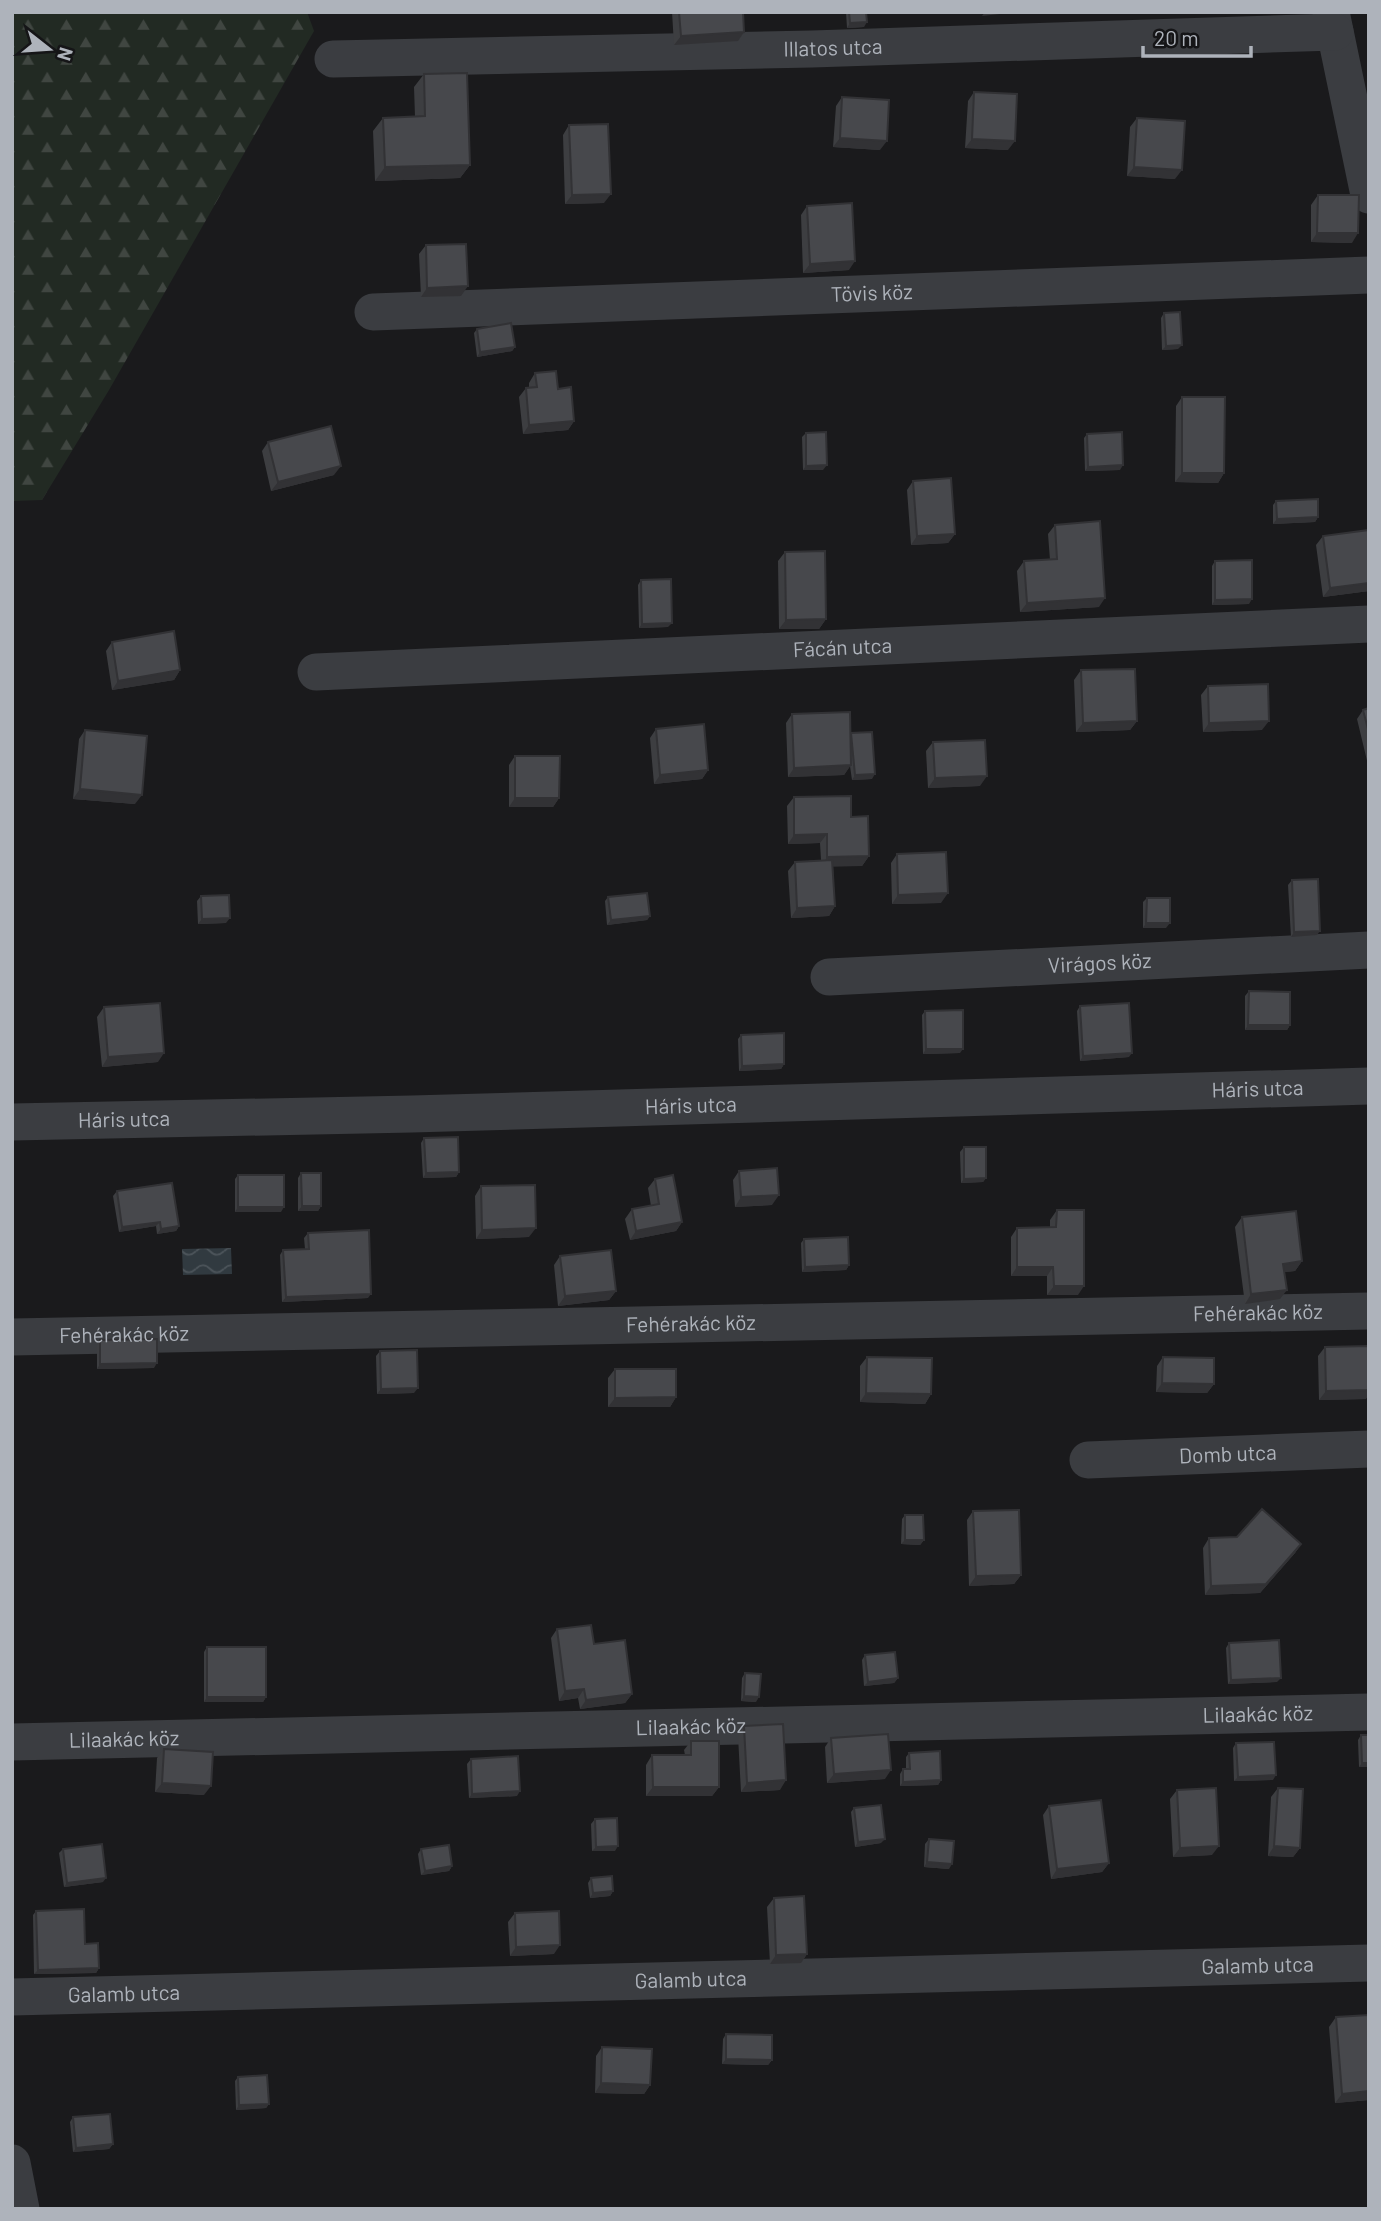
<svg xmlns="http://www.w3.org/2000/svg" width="1381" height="2221" viewBox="0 0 1381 2221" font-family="Barlow,sans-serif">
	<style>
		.forest { fill: url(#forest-firs) }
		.water { fill: url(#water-waves) }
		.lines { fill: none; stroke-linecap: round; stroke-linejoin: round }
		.minor { stroke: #3b3d41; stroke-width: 37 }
		.wall { fill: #3d3e41 }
		.shaded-wall { fill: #323235 }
		.building { fill: #47484c; stroke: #323235; stroke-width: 2 }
		.labels { text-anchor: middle; stroke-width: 6; stroke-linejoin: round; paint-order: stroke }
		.street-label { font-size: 21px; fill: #aeb3bb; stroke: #151517 }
	</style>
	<defs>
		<pattern id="forest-firs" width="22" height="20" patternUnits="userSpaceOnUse" patternTransform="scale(1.75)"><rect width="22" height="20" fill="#222a23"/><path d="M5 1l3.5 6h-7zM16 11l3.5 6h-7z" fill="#404641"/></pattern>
		<pattern id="water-waves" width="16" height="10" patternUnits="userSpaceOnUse" patternTransform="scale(1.75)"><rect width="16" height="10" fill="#313a40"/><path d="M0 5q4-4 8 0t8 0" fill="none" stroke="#4c545a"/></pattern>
	</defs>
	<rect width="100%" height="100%" fill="#1a1a1c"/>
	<path class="forest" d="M12,12h295l7,19 -205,359 -67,110 -30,1z"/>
	<path class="water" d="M231,1248l1,26 -49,1 -1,-26z"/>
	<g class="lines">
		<g class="minor">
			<path d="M1331,12l38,183"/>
			<path id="s1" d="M333,59l479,-10 523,-17"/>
			<path id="s2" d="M373,312l996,-37"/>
			<path id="s3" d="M316,672l1053,-48"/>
			<path id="s4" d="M829,977l540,-27"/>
			<path id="s5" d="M12,1122l400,-8 957,-28"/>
			<path id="s6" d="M12,1337l1357,-26"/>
			<path id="s7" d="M1088,1460l281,-11"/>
			<path id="s8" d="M12,1742l1357,-30"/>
			<path id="s9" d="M12,1997l1357,-34"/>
			<path d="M12,2163l9,46"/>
		</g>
	</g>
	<path class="wall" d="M672,12h71l1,20 -6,9 -64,4z
		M846,12h20l-2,15 -17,1z
		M424,74l46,91 -10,13 -85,3 -2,-50 10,-13 32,-1 -1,-30z
		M974,92l34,58 -43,-2 3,-47z
		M842,97l38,53 -47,-3 3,-41z
		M1137,118l38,61 -48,-3 3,-49z
		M569,125l35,78 -39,1 -2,-69z
		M1318,195l34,48 -41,-1v-37z
		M807,206l42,64 -46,3 -2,-58z
		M426,245l35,51 -40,1 -2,-43z
		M1164,313l14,36 -16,1 -1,-32z
		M477,329l38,18 -3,4 -35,6 -3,-24z
		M535,373l23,16 16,32 -6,9 -45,4 -4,-37 7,-9h3v-5z
		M1182,397l42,76 -6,10 -43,-1 1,-76z
		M806,433l17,37h-20l-1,-33z
		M1087,434l33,36 -35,1 -1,-33z
		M268,442l66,33 -63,16 -9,-40z
		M913,481l42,53 -7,9 -37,2 -4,-55z
		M1276,501l42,16 -3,5 -42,2v-19z
		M1055,525l44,82 -79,5 -3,-41 7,-10 26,-1 -2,-26z
		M1369,530v61l-46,6 -7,-52 7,-9z
		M785,552l41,67 -7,10h-40l-1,-68z
		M1215,561l34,43 -37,1v-39z
		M641,580l27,47 -29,1 -1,-43z
		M112,642l68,28 -6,10 -62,10 -6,-39z
		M1081,670l56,51 -7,9 -54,2 -2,-52z
		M1208,686l54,44 -59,2 -2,-37z
		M1369,708v61l-12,-50 6,-9z
		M792,714l58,21 1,-2 21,46 -20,1 -2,-14 -6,9 -56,2 -2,-54z
		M656,729l52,41 -6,9 -48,5 -4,-46z
		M85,730l50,74 -62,-5 6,-60z
		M933,742l47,44 -52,2 -2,-37z
		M515,756l44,42 -6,9h-44v-42z
		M794,797l75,59 -7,10h-29l2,40 -6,10 -38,2 -3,-47 7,-9 26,-2 -1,-17 -32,1 -1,-38z
		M897,854l44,49 -49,1 -1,-41z
		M1292,880l25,55 -26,2 -3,-52z
		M201,896l25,27 -28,1 -1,-23z
		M608,897l42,19 -3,4 -40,5 -2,-24z
		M1147,898l19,30h-23v-26z
		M1249,991l41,34 -3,5h-42v-34z
		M1080,1006l49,51 -49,4 -3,-50z
		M104,1007l54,55 -56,5 -5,-50z
		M925,1011l35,42 -37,1 -1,-39z
		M741,1035l43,29 -3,5 -42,2 -1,-32z
		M424,1138l35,34 -3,5 -33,1 -2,-35z
		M964,1147l22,31 -3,4 -22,1 -1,-31z
		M739,1171l33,34 -37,2 -2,-27z
		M301,1173l20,33 -3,5h-20v-33z
		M238,1175l43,37h-46v-33z
		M655,1179l27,43 -6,9 -46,9 -5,-21 7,-10 19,-3 -3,-18z
		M481,1186l48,51 -53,2 -1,-43z
		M117,1191l62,35 -3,5 -19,3 -1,-8 -37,6 -6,-36z
		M1057,1210l21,85h-31v-19h-36v-39l6,-9h33v-8z
		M1242,1217l60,44 -7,10 -11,1 -4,27 -35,5 -10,-77z
		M308,1233l60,65 -86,4 -2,-47 3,-5 22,-1 -1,-11z
		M804,1239l45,26 -3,5 -44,2 -1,-29z
		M560,1256l56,35 -7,9 -51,6 -4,-41z
		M100,1340l54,28 -57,1v-24z
		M1325,1347l41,52 -47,1 -1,-44z
		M380,1351l34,42 -37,1 -1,-38z
		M867,1357l64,37 -6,10 -65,-2v-36z
		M1163,1357l51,27 -7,9 -51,-1 1,-26z
		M615,1369l61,28 -6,10h-62v-29z
		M973,1511l48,64 -7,9 -45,2 -2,-66z
		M905,1515l19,25 -4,5 -19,-1 1,-25z
		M1209,1538l92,6 -6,9 -35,40 -55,2 -2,-47z
		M557,1629l37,15 38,50 -7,9 -45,6 -2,-11 -19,3 -8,-63z
		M1229,1643l48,39 -49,2 -2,-36z
		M207,1647l59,50 -3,5h-59v-50z
		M865,1655l33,23 -4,5 -30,3 -2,-26z
		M745,1673l11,29 -15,-1 1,-23z
		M744,1726l36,64 -39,2 -3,-56z
		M1361,1735h8v32h-10l-1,-27z
		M831,1738l54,41 -58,4 -2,-36z
		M691,1741l28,46 -7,9h-66v-31l6,-10h33l-1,-5z
		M1236,1743l37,37 -39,1 -1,-33z
		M164,1749l40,46 -49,-3 2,-34z
		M909,1753l32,27 -3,5 -38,1v-12l3,-5h3v-12z
		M471,1759l46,37 -48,2 -2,-34z
		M1278,1788l22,60 -7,9 -25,-1 3,-59z
		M1177,1790l35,65 -39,2 -3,-58z
		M1049,1806l60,57 -7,9 -51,7 -8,-64z
		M854,1808l27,35 -26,4 -4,-35z
		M595,1819l20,32h-23l-1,-27z
		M929,1839l20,30 -25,-2 1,-23z
		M63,1849l40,33 -39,5 -5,-34z
		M421,1849l31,17 -3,5 -28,4 -3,-21z
		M591,1878l22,13 -3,5 -20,2 -2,-15z
		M774,1898l33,56 -6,9 -31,1 -3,-57z
		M36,1911l49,33 14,24 -3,5 -62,1 -1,-59z
		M515,1913l39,41 -44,2 -2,-34z
		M1369,2015v85l-34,3 -6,-76 7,-10z
		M726,2034l46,26 -4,5 -46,-1 1,-25z
		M602,2047l48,38 -6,9 -49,-1 1,-37z
		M238,2077l31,27 -3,4 -30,2 -1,-29z
		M73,2117l40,27 -4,5 -36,3 -3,-30z"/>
	<path class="shaded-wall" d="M985,12h25l-1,1 -27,3z
		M867,22l-3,5 -17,1 3,-5z
		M744,32l-6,9 -64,4 7,-9z
		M840,138l47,3 -7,9 -47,-3z
		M972,139l43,2 -7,9 -43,-2z
		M470,165l-10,13 -85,3 10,-14z
		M1134,167l48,3 -7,9 -48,-3z
		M611,194l-7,9 -39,1 7,-9z
		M1317,233h41l-6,10 -41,-1z
		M855,261l-6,9 -46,3 7,-9z
		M468,286l-7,10 -40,1 6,-9z
		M1182,345l-4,4 -16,1 4,-4z
		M515,347l-3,4 -35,6 3,-5z
		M574,421l-6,9 -45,4 6,-9z
		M827,465l-4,5h-20l3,-4z
		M1123,465l-3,5 -35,1 3,-4z
		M341,466l-7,9 -63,16 7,-9z
		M1182,473h42l-6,10 -43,-1z
		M1318,517l-3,5 -42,2 4,-5z
		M955,534l-7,9 -37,2 6,-9z
		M1369,583v8l-46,6 7,-9z
		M1105,598l-6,9 -79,5 7,-9z
		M1252,599l-3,5 -37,1 3,-5z
		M826,619l-7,10h-40l7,-9z
		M672,623l-4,4 -29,1 3,-4z
		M180,670l-6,10 -62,10 6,-9z
		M1137,721l-7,9 -54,2 7,-9z
		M1269,721l-7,9 -59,2 6,-9z
		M851,765l-7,10 -56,2 6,-9z
		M708,770l-6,9 -48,5 6,-9z
		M875,774l-3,5 -20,1 3,-5z
		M987,776l-7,10 -52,2 7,-10z
		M80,789l62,6 -7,9 -62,-5z
		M515,798h44l-6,9h-44z
		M827,834l-7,9 -32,1 6,-9z
		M869,856l-7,10 -41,1 6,-10z
		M948,893l-7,10 -49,1 6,-9z
		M835,906l-6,10 -38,2 6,-10z
		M650,916l-3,4 -40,5 4,-5z
		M230,918l-4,5 -28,1 4,-5z
		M1146,923h24l-4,5h-23z
		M1320,931l-3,4 -26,2 3,-5z
		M1248,1025h42l-3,5h-42z
		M926,1049h37l-3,4 -37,1z
		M164,1053l-6,9 -56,5 6,-10z
		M1132,1053l-3,4 -49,4 3,-5z
		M784,1064l-3,5 -42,2 3,-5z
		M459,1172l-3,5 -33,1 3,-5z
		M986,1178l-3,4 -22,1 3,-4z
		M779,1195l-7,10 -37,2 6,-10z
		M302,1206h19l-3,5h-20z
		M238,1207h46l-3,5h-46z
		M160,1222l-4,4 -37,6 3,-5z
		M682,1222l-6,9 -46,9 6,-9z
		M179,1226l-3,5 -19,3 4,-5z
		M536,1228l-7,9 -53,2 6,-9z
		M1302,1261l-7,10 -18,2 6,-9z
		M849,1265l-3,5 -44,2 3,-5z
		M1017,1267h36l-6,9h-36z
		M1054,1286h30l-6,9h-31z
		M1287,1290l-7,9 -35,5 6,-10z
		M616,1291l-7,9 -51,6 7,-10z
		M371,1294l-3,4 -86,4 4,-5z
		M157,1363l-3,5 -57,1 3,-5z
		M1162,1383l52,1 -7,9 -51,-1z
		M418,1388l-4,5 -37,1 4,-5z
		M1369,1390v5l-3,4 -47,1 7,-9z
		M866,1393l65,1 -6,10 -65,-2z
		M676,1397l-6,10h-62l7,-9z
		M905,1540h19l-4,5 -19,-1z
		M1301,1544l-6,9 -35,40 -55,2 6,-9z
		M1021,1575l-7,9 -45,2 7,-10z
		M898,1678l-4,5 -30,3 4,-4z
		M1281,1678l-4,4 -49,2 3,-4z
		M584,1689l-6,9 -19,3 6,-10z
		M632,1694l-7,9 -45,6 6,-9z
		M744,1696l15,1 -3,5 -15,-1z
		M207,1697h59l-3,5h-59z
		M1362,1763h7v4h-10z
		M891,1770l-6,9 -58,4 7,-9z
		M1276,1775l-3,5 -39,1 4,-4z
		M786,1780l-6,10 -39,2 6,-9z
		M941,1780l-3,5 -38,1 3,-4z
		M162,1783l49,3 -7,9 -49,-3z
		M653,1787h66l-7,9h-66z
		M520,1791l-3,5 -48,2 3,-4z
		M885,1839l-4,4 -26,4 3,-5z
		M618,1846l-3,5h-23l4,-4z
		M1219,1846l-7,9 -39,2 7,-9z
		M1274,1846l26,2 -7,9 -25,-1z
		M927,1862l25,2 -3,5 -25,-2z
		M1109,1863l-7,9 -51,7 6,-10z
		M452,1866l-3,5 -28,4 4,-4z
		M106,1878l-3,4 -39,5 3,-4z
		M613,1891l-3,5 -20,2 3,-5z
		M560,1945l-6,9 -44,2 6,-9z
		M807,1954l-6,9 -31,1 6,-9z
		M99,1968l-3,5 -62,1 4,-4z
		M726,2059l46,1 -4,5 -46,-1z
		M601,2083l49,2 -6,9 -49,-1z
		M1369,2091v9l-34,3 7,-9z
		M269,2104l-3,4 -30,2 3,-5z
		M113,2144l-4,5 -36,3 3,-4z"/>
	<path class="building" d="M679,12h64l1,20 -63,4z
		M849,12h17l1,10 -17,1z
		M467,73l3,92 -85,2 -2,-49 42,-2 -1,-42z
		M974,92l43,2 -2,47 -43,-2z
		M842,97l47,3 -2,41 -47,-3z
		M1137,118l48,3 -3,49 -48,-3z
		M608,124l3,70 -39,1 -3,-70z
		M1318,195h41l-1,38h-41z
		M852,203l3,58 -45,3 -3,-58z
		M466,244l2,42 -41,2 -1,-43z
		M1180,312l2,33 -16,1 -2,-33z
		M511,323l4,24 -35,5 -3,-23z
		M556,371l2,18 13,-2 3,34 -45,4 -3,-37 11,-1 -2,-14z
		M1182,397h43l-1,76h-42z
		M331,426l10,40 -63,16 -10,-40z
		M826,432l1,33 -21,1v-33z
		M1122,432l1,33 -35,2 -1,-33z
		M951,478l4,56 -38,2 -4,-55z
		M1318,499v18l-41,2 -1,-18z
		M1100,521l5,77 -78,5 -3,-42 33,-2 -2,-34z
		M1369,530v53l-39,5 -7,-52z
		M825,551l1,68 -40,1 -1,-68z
		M1252,560v39l-37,1v-39z
		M671,579l1,44 -30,1 -1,-44z
		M174,631l6,39 -62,11 -6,-39z
		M1135,669l2,52 -54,2 -2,-53z
		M1268,684l1,37 -60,2 -1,-37z
		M1369,708v25l-6,-23z
		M850,712l1,53 -57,3 -2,-54z
		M704,724l4,46 -48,5 -4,-46z
		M85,730l62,6 -5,59 -62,-6z
		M872,732l3,42 -20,1 -4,-42z
		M985,740l2,36 -52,2 -2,-36z
		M515,756h45l-1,42h-44z
		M851,796v21l17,-1 1,40 -42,1v-23l-33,1v-38z
		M946,852l2,41 -50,2 -1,-41z
		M832,860l3,46 -38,2 -2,-46z
		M1318,879l2,52 -26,1 -2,-52z
		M647,893l3,23 -39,4 -3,-23z
		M229,895l1,23 -28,1 -1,-23z
		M1147,898h23v25h-24z
		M1249,991l41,1v33h-42z
		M160,1003l4,50 -56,4 -4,-50z
		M1129,1003l3,50 -49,3 -3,-50z
		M963,1010v39h-37l-1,-38z
		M784,1033v31l-42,2 -1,-31z
		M458,1137l1,35 -33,1 -2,-35z
		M964,1147h22v31l-22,1z
		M777,1168l2,27 -38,2 -2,-26z
		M301,1173h20v33h-19z
		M238,1175h46v32h-46z
		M673,1175l9,47 -46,9 -4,-22 27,-5 -4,-25z
		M172,1183l7,43 -18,3 -1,-7 -38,5 -5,-36z
		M535,1185l1,43 -54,2 -1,-44z
		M1057,1210h27v76h-30l-1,-19h-36v-39l39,-1z
		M1296,1211l6,50 -19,3 4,26 -36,4 -9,-77z
		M369,1230l2,64 -85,3 -3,-47 26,-1 -1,-16z
		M848,1237l1,28 -44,2 -1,-28z
		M611,1250l5,41 -51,5 -5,-40z
		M157,1339v24l-57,1v-24z
		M1369,1346v44l-43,1 -1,-44z
		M417,1350l1,38 -37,1 -1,-38z
		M867,1357l65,1 -1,36 -65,-1z
		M1163,1357l51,1v26l-52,-1z
		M615,1369h61v28l-61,1z
		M1262,1509l39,35 -35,40 -55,2 -2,-48 28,-1z
		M1019,1510l2,65 -45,1 -3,-65z
		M905,1515h18l1,25h-19z
		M591,1625l3,19 31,-4 7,54 -46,6 -2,-11 -19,2 -8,-62z
		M1279,1640l2,38 -50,2 -2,-37z
		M207,1647h59v50h-59z
		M895,1652l3,26 -30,4 -3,-27z
		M745,1673l16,1 -2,23 -15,-1z
		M783,1724l3,56 -39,3 -3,-57z
		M888,1734l3,36 -57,4 -3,-36z
		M1361,1735h8v28h-7z
		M691,1741h28v46h-66l-1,-32h39z
		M1274,1742l2,33 -38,2 -2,-34z
		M164,1749l49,3 -2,34 -49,-3z
		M940,1751l1,29 -38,2v-13h7l-1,-16z
		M518,1756l2,35 -48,3 -1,-35z
		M1216,1788l3,58 -39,2 -3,-58z
		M1278,1788l25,1 -3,59 -26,-2z
		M1101,1800l8,63 -52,6 -8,-63z
		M881,1805l4,34 -27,3 -4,-34z
		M617,1818l1,28 -22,1 -1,-28z
		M929,1839l25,2 -2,23 -25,-2z
		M102,1844l4,34 -39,5 -4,-34z
		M449,1845l3,21 -27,5 -4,-22z
		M612,1876l1,15 -20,2 -2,-15z
		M804,1896l3,58 -31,1 -2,-57z
		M84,1909l1,35 13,-1 1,25 -61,2 -2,-59z
		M559,1911l1,34 -44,2 -1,-34z
		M1369,2015v76l-27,3 -6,-77z
		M726,2034l46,1v25l-46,-1z
		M602,2047l50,2 -2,36 -49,-2z
		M267,2075l2,29 -30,1 -1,-28z
		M110,2114l3,30 -37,4 -3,-31z"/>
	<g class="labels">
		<g class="street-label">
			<text dy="7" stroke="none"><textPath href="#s1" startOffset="500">Illatos utca</textPath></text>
			<text dy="7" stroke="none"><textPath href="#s2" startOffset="499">Tövis köz</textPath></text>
			<text dy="7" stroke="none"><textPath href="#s3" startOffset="527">Fácán utca</textPath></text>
			<text dy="7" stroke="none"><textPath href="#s4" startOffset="271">Virágos köz</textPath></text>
			<text dy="7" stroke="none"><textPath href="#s5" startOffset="1246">Háris utca</textPath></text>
			<text dy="7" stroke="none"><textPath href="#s5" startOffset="679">Háris utca</textPath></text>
			<text dy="7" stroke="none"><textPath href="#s5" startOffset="112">Háris utca</textPath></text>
			<text dy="7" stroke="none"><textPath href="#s6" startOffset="1246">Fehérakác köz</textPath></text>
			<text dy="7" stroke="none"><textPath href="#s6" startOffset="679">Fehérakác köz</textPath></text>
			<text dy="7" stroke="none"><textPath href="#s6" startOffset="112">Fehérakác köz</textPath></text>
			<text dy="7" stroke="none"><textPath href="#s7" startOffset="140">Domb utca</textPath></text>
			<text dy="7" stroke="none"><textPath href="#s8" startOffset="1246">Lilaakác köz</textPath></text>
			<text dy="7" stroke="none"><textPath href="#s8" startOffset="679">Lilaakác köz</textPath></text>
			<text dy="7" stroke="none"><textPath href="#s8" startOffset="112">Lilaakác köz</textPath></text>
			<text dy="7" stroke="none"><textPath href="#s9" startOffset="1246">Galamb utca</textPath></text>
			<text dy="7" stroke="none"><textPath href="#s9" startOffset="679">Galamb utca</textPath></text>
			<text dy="7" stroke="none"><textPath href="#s9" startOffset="112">Galamb utca</textPath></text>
		</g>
	</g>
	<rect width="1381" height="2221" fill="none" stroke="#aeb3bb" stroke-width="28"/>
	<g transform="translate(49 49) rotate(107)" stroke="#151517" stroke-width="5" paint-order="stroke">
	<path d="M0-5L12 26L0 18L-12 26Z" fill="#aeb3bb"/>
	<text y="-10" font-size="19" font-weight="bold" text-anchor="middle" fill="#aeb3bb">N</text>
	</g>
	<path d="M1143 46v10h108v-10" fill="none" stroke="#aeb3bb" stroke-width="3.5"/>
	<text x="1154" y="46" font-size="21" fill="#aeb3bb" stroke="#151517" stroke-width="5" paint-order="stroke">20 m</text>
</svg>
